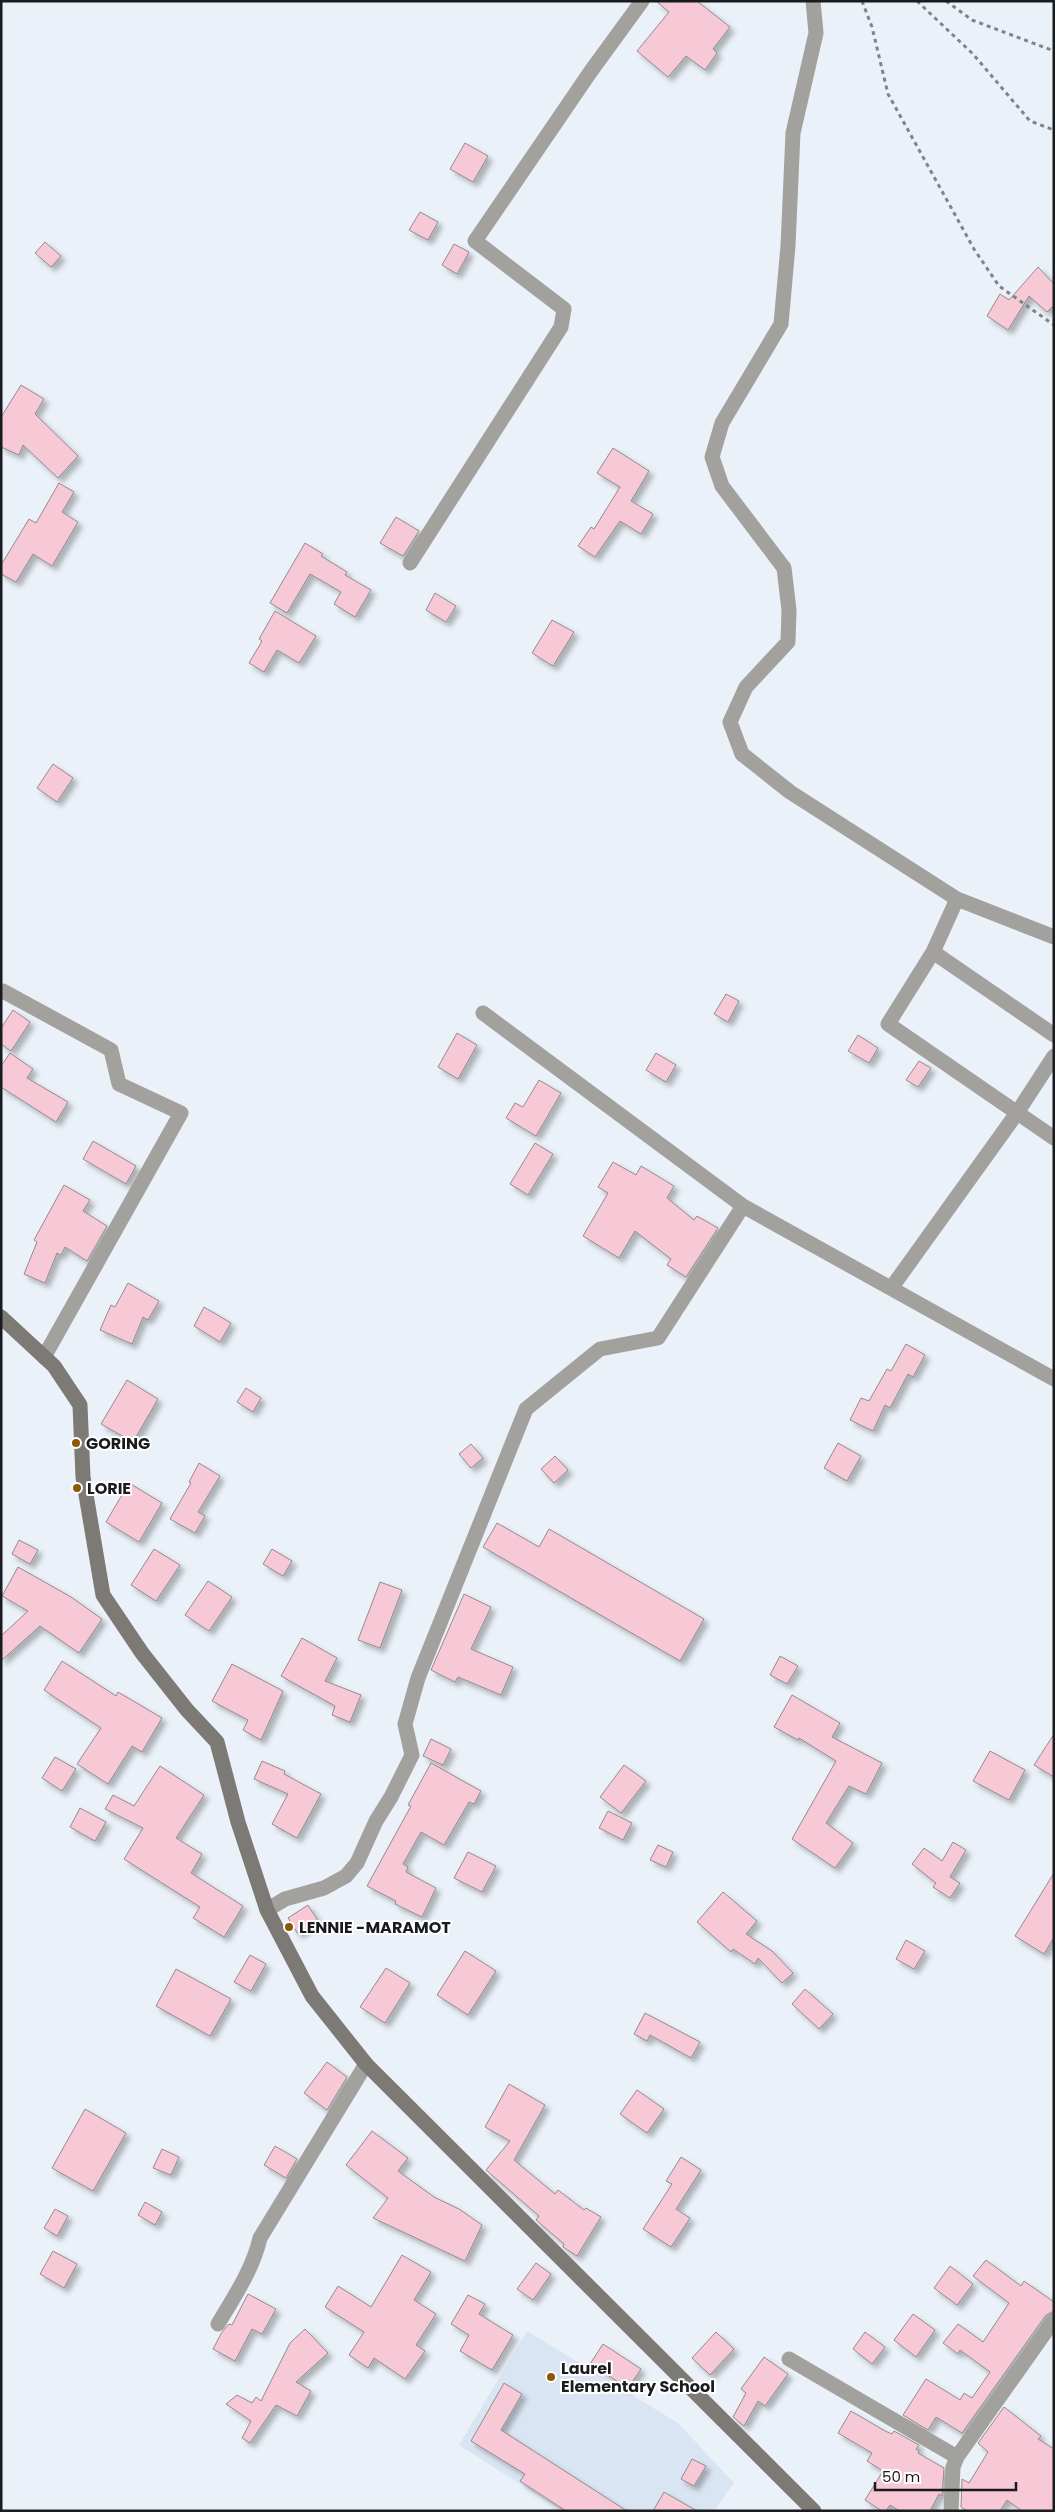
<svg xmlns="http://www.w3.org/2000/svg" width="1055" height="2512" viewBox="0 0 1055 2512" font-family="Poppins,sans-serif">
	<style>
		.built { fill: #dae5f3 }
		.building { fill: #f7c8d5; stroke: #948a8c; filter: url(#shadow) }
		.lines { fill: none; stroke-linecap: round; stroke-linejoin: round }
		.path { stroke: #808489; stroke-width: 3; stroke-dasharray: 4 4; stroke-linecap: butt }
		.street { stroke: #a2a19d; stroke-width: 15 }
		.secondary { stroke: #7d7a75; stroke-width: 15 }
		.poi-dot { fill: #8c5806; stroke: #fff; stroke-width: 2 }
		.labels { text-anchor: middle; stroke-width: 4; stroke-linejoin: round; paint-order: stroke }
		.poi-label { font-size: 16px; font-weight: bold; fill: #191b1e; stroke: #fff; text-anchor: start }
	</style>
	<defs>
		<filter id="shadow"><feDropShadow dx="4.5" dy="4.5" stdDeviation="2.5" flood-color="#0004"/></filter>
	</defs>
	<rect width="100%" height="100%" fill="#ebf1f9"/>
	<path class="built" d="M527,2331l151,92 56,60 -20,28h-152l-103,-66z"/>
	<path class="building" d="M656,1h41l33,26 -17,22 4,4 -12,17 -19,-14 -18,21 -31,-26 32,-39z
		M465,143l23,13 -15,26 -23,-13z
		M420,212l18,10 -10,18 -19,-10z
		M45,242l16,14 -10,11 -16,-14z
		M454,244l15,8 -12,22 -15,-9z
		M1038,267l16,17v21l-7,7 -18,-16 -21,34 -21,-14 13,-22 9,6z
		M21,385l23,14 -9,15 43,42 -20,22 -35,-33 -4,10 -18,-8v-30z
		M613,448l36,23 -18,30 22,13 -12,20 -21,-13 -25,36 -17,-11 13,-19 3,2 26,-42 -23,-14z
		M59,483l15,9 -12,20 16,10 -26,44 -19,-12 -17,28 -15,-8v-9l28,-46 7,4z
		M396,517l23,14 -16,25 -23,-13z
		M305,543l18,11 -2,2 26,16 -2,3 26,15 -16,27 -21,-13 7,-12 -31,-18 -23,39 -17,-10z
		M435,593l21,13 -10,16 -20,-12z
		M275,611l41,25 -17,27 -22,-13 -13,22 -15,-9 13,-22 -3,-2z
		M552,620l22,12 -21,34 -21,-13z
		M53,764l20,14 -16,24 -20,-14z
		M726,994l13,7 -11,21 -14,-8z
		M13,1010l17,12 -19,29 -10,-7v-16z
		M457,1033l20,12 -19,34 -20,-12z
		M858,1035l20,13 -9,15 -21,-12z
		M10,1053l23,16 -6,9 41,24 -12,20 -55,-35v-21z
		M656,1053l20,12 -10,17 -20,-12z
		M919,1061l12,7 -13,19 -12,-7z
		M539,1080l22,13 -25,43 -30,-18 9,-15 8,4z
		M93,1141l43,25 -10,18 -43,-25z
		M535,1143l18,11 -25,41 -18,-11z
		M613,1162l23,13 5,-9 33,20 -7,12 27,22 3,-4 21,12 -32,49 -19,-12 4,-6 -36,-28 -16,27 -36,-22 25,-43 -10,-6z
		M64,1185l26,15 -7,11 24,15 -20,35 -22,-14 -4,8 -4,-2 -12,30 -21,-9 13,-32 -3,-2z
		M128,1283l31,18 -11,19 -5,-3 -11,27 -32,-14 11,-25 4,2z
		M204,1307l27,16 -11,19 -26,-16z
		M906,1344l19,11 -12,22 -5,-3 -18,34 -5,-3 -12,26 -23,-11 11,-22 8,3 18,-32 4,2z
		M127,1380l31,19 -25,43 -32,-18z
		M246,1388l15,10 -8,14 -16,-10z
		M838,1443l23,13 -14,25 -23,-13z
		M471,1444l12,14 -12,10 -12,-14z
		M555,1456l13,14 -14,13 -13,-14z
		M199,1463l21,13 -22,36 7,4 -10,17 -25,-14 21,-36 -2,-1z
		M129,1483l33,20 -23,39 -33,-20z
		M497,1523l42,24 10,-18 155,90 -24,42 -197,-114z
		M19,1540l19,10 -8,14 -18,-10z
		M154,1549l26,16 -24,36 -25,-16z
		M272,1549l20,12 -9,15 -20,-12z
		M18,1567l53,30 31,22 -23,34 -39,-27 -39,35v-25l27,-25 -26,-15z
		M208,1581l24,16 -23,34 -24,-16z
		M380,1582l22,8 -22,58 -22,-8z
		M464,1594l27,13 -20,42 42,18 -12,28 -43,-18 -3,5 -24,-12z
		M302,1638l35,20 -12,23 36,14 -11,27 -18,-7 3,-9 -54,-30z
		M780,1656l18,10 -11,18 -17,-9z
		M62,1661l54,35 2,-4 44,26 -20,34 -10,-6 -24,38 -31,-20 24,-36 -57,-38z
		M232,1664l51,27 -22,49 -18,-10 5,-10 -36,-19z
		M792,1695l48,28 -8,14 50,26 -16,31 -17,-8 -23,37 27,20 -18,25 -43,-29 44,-78 -37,-23 -1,2 -24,-13z
		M1054,1734v43l-20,-12z
		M431,1739l20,10 -8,16 -20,-9z
		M990,1751l35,19 -16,30 -36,-19z
		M55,1757l21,12 -14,22 -20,-13z
		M262,1761l23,10 -1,3 37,20 -24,44 -25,-14 16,-30 -34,-15z
		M431,1763l50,28 -7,13 -5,-2 -25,43 -23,-13 -18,32 5,3 -2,5 30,16 -14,29 -27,-13 1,-3 -29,-15 44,-80 -3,-1z
		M624,1765l22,16 -25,32 -21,-16z
		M160,1766l44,29 -28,43 26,16 -11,19 52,33 -19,31 -31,-19 7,-11 -76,-48 19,-31 -38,-19 8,-14 21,11z
		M80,1808l26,14 -11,19 -25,-14z
		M608,1811l24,12 -9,17 -24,-12z
		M953,1842l13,8 -16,27 10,6 -10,15 -17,-11 3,-4 -24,-19 12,-16 18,13z
		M658,1845l15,7 -7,15 -16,-7z
		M468,1852l28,14 -14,26 -28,-14z
		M1054,1873v64l-10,17 -29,-18z
		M723,1892l34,29 -11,13 26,17 21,22 -11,10 -24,-25 -3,6 -22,-15 -2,3 -34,-30z
		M308,1905l10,16 -20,13 -10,-16z
		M906,1940l19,11 -11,18 -18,-10z
		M465,1951l31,20 -28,44 -31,-20z
		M250,1955l16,9 -15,27 -17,-9z
		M386,1968l24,15 -25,40 -25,-16z
		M176,1969l55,30 -21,37 -54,-30z
		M805,1989l28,25 -14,15 -27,-25z
		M645,2013l55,29 -9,16 -41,-23 -3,6 -13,-7z
		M327,2062l20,15 -20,33 -23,-17z
		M509,2084l36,21 -31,55 41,34 3,-4 26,20 2,-2 15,9 -24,39 -14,-9 1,-3 -28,-24 3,-4 -53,-46 24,-29 -25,-14z
		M637,2090l27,19 -17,24 -27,-19z
		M85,2109l41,24 -33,58 -41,-23z
		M372,2131l36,27 -10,13 36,26 25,12 23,16 -17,36 -92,-43 15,-20 -42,-33z
		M275,2146l22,13 -11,19 -22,-13z
		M162,2149l17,8 -8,18 -18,-7z
		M681,2157l20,13 -25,39 14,9 -19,29 -28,-18 29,-45 -6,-3z
		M145,2202l17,10 -7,13 -17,-10z
		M55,2209l13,7 -11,20 -13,-8z
		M53,2251l24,13 -13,24 -24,-14z
		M402,2255l29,17 -17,28 22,14 -20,31 9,6 -20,28 -31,-21 -6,10 -19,-13 15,-23 -39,-25 13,-21 33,21z
		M986,2260l35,26 3,-5 30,21v9l-8,4 -84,118 -26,-16 -8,13 -25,-15 23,-36 34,21 4,-7 8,5 18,-26 -30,-22 -2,4 -15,-11 15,-19 25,18 26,-39 -36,-27z
		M536,2263l15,11 -18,26 -16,-11z
		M950,2266l23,18 -16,21 -23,-17z
		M248,2294l28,15 -14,25 -10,-5 -17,32 -22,-12 9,-17 7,-8 3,1z
		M468,2295l17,9 -6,10 34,21 -21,35 -32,-19 9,-16 -18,-11z
		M913,2314l22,16 -19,27 -22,-17z
		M305,2329l23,24 -32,29 15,9 -14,25 -21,-11 -26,38 -8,-5 9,-17 -25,-17 11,-9 15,8 4,-6 5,4 29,-58z
		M716,2332l18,17 -24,26 -18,-17z
		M865,2332l20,15 -13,17 -19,-15z
		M603,2344l38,25 -13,19 -38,-24z
		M764,2357l24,17 -23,32 -7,-5 -14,25 -11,-9 13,-24 -5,-4z
		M504,2383l18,11 -21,36 126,81h-61l-46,-30 5,-7 -54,-33z
		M1004,2407l37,29 -3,3 16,10v62h-32l-15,-11 -7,11h-33l-6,-4 1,-28 7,4 19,-31 -10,-9z
		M851,2411l34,20 7,3 2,-3 25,14 -3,4 3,2 -1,2 26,15 -2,28 -3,-2 -9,17h-30l-10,-6 -4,6h-4l-17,-11 18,-29 -16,-10 5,-8 -34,-20z
		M692,2459l14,7 -12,20 -13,-7z
		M664,2492l33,19h-44z"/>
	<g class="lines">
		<path class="path" d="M862,1l10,26 16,67 86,155 25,37 55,39
			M917,1l56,53 57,67 24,9
			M946,1l26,19 82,31"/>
		<path class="street" d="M813,1l3,32 -23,100 -5,113 -7,78 -59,99 -10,34 10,29 62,82 5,42 -1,32 -42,45 -16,35 12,32 48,38 167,107 97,38
			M410,563l151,-236 3,-18 -89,-68 116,-170 51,-70
			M957,899l-24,53 -45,72 166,114
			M933,952l121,83
			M3,991l108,59 8,34 62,29 -137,244
			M483,1013l260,193
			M892,1287l125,-174 37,-57
			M267,1910l18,-11 39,-11 22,-12 11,-13 19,-42 15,-24 21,-42 -7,-31 13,-46 108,-269 74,-60 58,-11 85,-132 311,173
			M218,2324c16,-27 35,-55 42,-86l106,-174
			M789,2359l168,98
			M951,2511l2,-44 4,-10 97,-137"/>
		<path class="secondary" d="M1,1317l53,49 26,39 3,72 20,118 39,58 45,57 30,32 21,80 29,88 45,86 54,68 448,447"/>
	</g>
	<g class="poi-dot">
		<circle cx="76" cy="1443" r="5"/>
		<circle cx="77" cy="1488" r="5"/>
		<circle cx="289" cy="1927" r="5"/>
		<circle cx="551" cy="2377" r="5"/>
	</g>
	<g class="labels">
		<g class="poi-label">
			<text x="86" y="1449">GORING</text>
			<text x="87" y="1494">LORIE</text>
			<text x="299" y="1933">LENNIE -MARAMOT</text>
			<text x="561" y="2374">Laurel<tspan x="561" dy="18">Elementary School</tspan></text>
		</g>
	</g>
	<rect width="1055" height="2512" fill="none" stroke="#191b1e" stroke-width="5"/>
	<path d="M875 2482v8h141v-8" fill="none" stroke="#191b1e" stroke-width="2.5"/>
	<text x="882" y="2482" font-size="15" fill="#191b1e" stroke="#ffffff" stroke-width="4" paint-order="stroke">50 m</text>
</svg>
